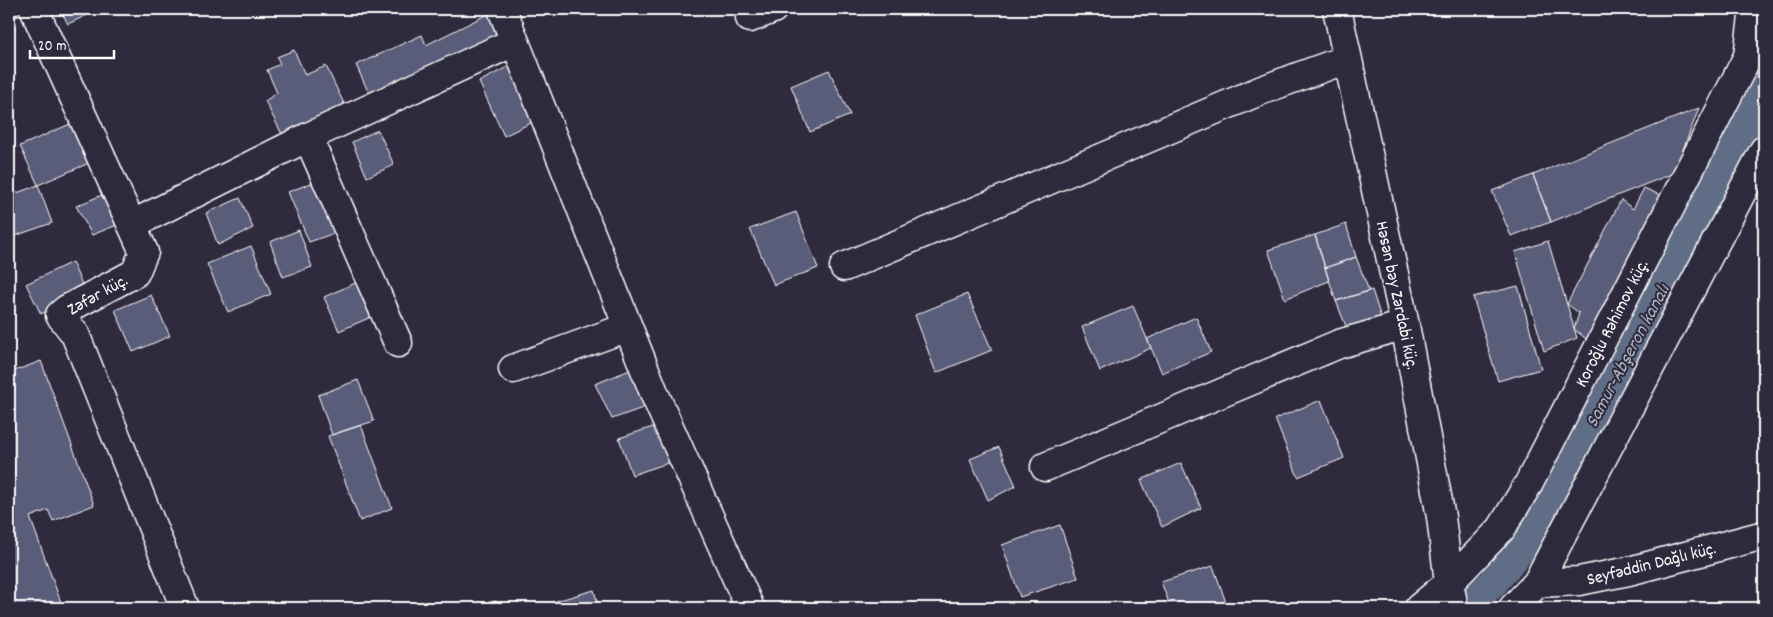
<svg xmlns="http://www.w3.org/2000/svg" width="1773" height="617" viewBox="0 0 1773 617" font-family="Dekko,sans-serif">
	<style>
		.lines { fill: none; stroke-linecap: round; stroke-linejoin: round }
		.canal { stroke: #606d86; stroke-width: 30 }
		.building { fill: #5a5d7a; stroke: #fff }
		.minor-casing { stroke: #fff; stroke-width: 31 }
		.minor { stroke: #2f2a3d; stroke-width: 28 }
		.labels { text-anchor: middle; stroke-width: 4; stroke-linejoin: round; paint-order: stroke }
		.street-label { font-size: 18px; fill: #fff; stroke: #2f2a3d }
		.water-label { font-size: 19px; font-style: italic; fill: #b0b6c2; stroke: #2f2a3d }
	</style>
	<rect width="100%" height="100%" fill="#2f2a3d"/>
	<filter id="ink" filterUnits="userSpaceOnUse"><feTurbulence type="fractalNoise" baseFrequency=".02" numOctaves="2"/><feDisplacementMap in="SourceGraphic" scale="10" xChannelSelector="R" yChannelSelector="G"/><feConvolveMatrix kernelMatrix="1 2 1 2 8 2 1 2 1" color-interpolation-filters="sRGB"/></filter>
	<g filter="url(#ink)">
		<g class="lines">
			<path class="canal" d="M1459,608l32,-23 41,-49 227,-436 5,-18"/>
		</g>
		<path class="building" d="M9,9h9l3,6 -12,5z
			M60,9h40l-32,15z
			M490,13l13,27 -131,60 -16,-35 66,-30 4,10z
			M294,50l11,25 21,-9 21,44 -63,28 -19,-37 12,-8 -10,-23 13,-6 -3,-7z
			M511,65l26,55 -33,16 -25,-54z
			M829,70l21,45 -40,17 -19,-46z
			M1699,108l-25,65 -123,49 -18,-47z
			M70,124l19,39 -51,22 -18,-39z
			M378,130l16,35 -27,12 -15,-35z
			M1533,175l18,47 -40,14 -19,-45z
			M324,178l19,52 -34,12 -21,-50z
			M38,185l14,38 -43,15v-42z
			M1644,188l18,8 -71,147 -17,-14 5,-16 -12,-9 54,-104 12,9z
			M102,195l15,30 -25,10 -16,-29z
			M240,198l13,30 -35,17 -12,-32z
			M796,212l22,56 -44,17 -24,-56z
			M1346,224l10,33 -31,11 -10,-33z
			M299,230l13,37 -29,10 -13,-35z
			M1315,235l14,46 -44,18 -17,-49z
			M1548,241l29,97 -33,13 -29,-99z
			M251,246l20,48 -43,18 -21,-48z
			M1356,257l13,34 -33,10 -11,-33z
			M72,262l13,29 -44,23 -15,-30z
			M362,280l16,34 -39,17 -15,-34z
			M1518,286l23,83 -43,12 -25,-84z
			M1372,290l11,34 -34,10 -13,-33z
			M967,294l25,56 -56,23 -21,-58z
			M151,295l19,41 -37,16 -18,-42z
			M1133,306l18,42 -51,23 -18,-44z
			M1196,317l15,35 -49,21 -15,-34z
			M41,361l53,144 -41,16 -5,-11 -18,7 33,91h-54v-235z
			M635,368l16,37 -39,14 -17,-35z
			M358,380l16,41 -42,14 -14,-40z
			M1321,400l23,58 -46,19 -23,-58z
			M361,425l31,83 -32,13 -32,-85z
			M659,425l12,37 -39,13 -13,-37z
			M999,447l17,39 -28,14 -18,-41z
			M1181,463l20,45 -39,19 -21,-47z
			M1060,525l18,53 -58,19 -18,-52z
			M1213,566l15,42h-57l-10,-26z
			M594,590l5,18h-59l-1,-2z
			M496,601l3,7h-24z"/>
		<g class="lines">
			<defs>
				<path id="minor" d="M34,9l110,243 -9,21 -68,36 -7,6 15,19 110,274
					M502,9l153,386 95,213
					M1337,9l68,316 36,192 8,66 5,25
					M750,18l23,-9
					M308,137l90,206
					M133,224l175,-87 206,-95
					M844,267l418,-177 85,-31
					M513,369l115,-42
					M1045,467l294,-123 66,-19
					M1537,583l42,-2 50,-10 135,-36
					M1419,608l30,-25 52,-54 28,-46 219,-427 6,-47
					M1513,608l24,-25 227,-433"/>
			</defs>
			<use href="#minor" class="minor-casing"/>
			<use href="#minor" class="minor"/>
		</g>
	</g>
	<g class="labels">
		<g class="street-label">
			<text transform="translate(97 294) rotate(-29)" y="6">Zəfər küç.</text>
			<text transform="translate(1398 295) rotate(78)" y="6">Həsən bəy Zərdabi küç.</text>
			<text transform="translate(1611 323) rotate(-63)" y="6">Koroğlu Rəhimov küç.</text>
			<text transform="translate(1651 563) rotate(-14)" y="6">Seyfəddin Dağlı küç.</text>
		</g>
		<g class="water-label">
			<text transform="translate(1626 355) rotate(-62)" y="7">Samur-Abşeron kanalı</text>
		</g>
	</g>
	<rect width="1773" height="617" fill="none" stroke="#2f2a3d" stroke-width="30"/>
	<rect x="15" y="15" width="1743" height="587" fill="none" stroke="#fff" stroke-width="2" filter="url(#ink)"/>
	<path d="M30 50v8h84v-8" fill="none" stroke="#ffffff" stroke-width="2.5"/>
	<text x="38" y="50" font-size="15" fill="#ffffff" stroke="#2f2a3d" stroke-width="4" paint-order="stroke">20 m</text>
</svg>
